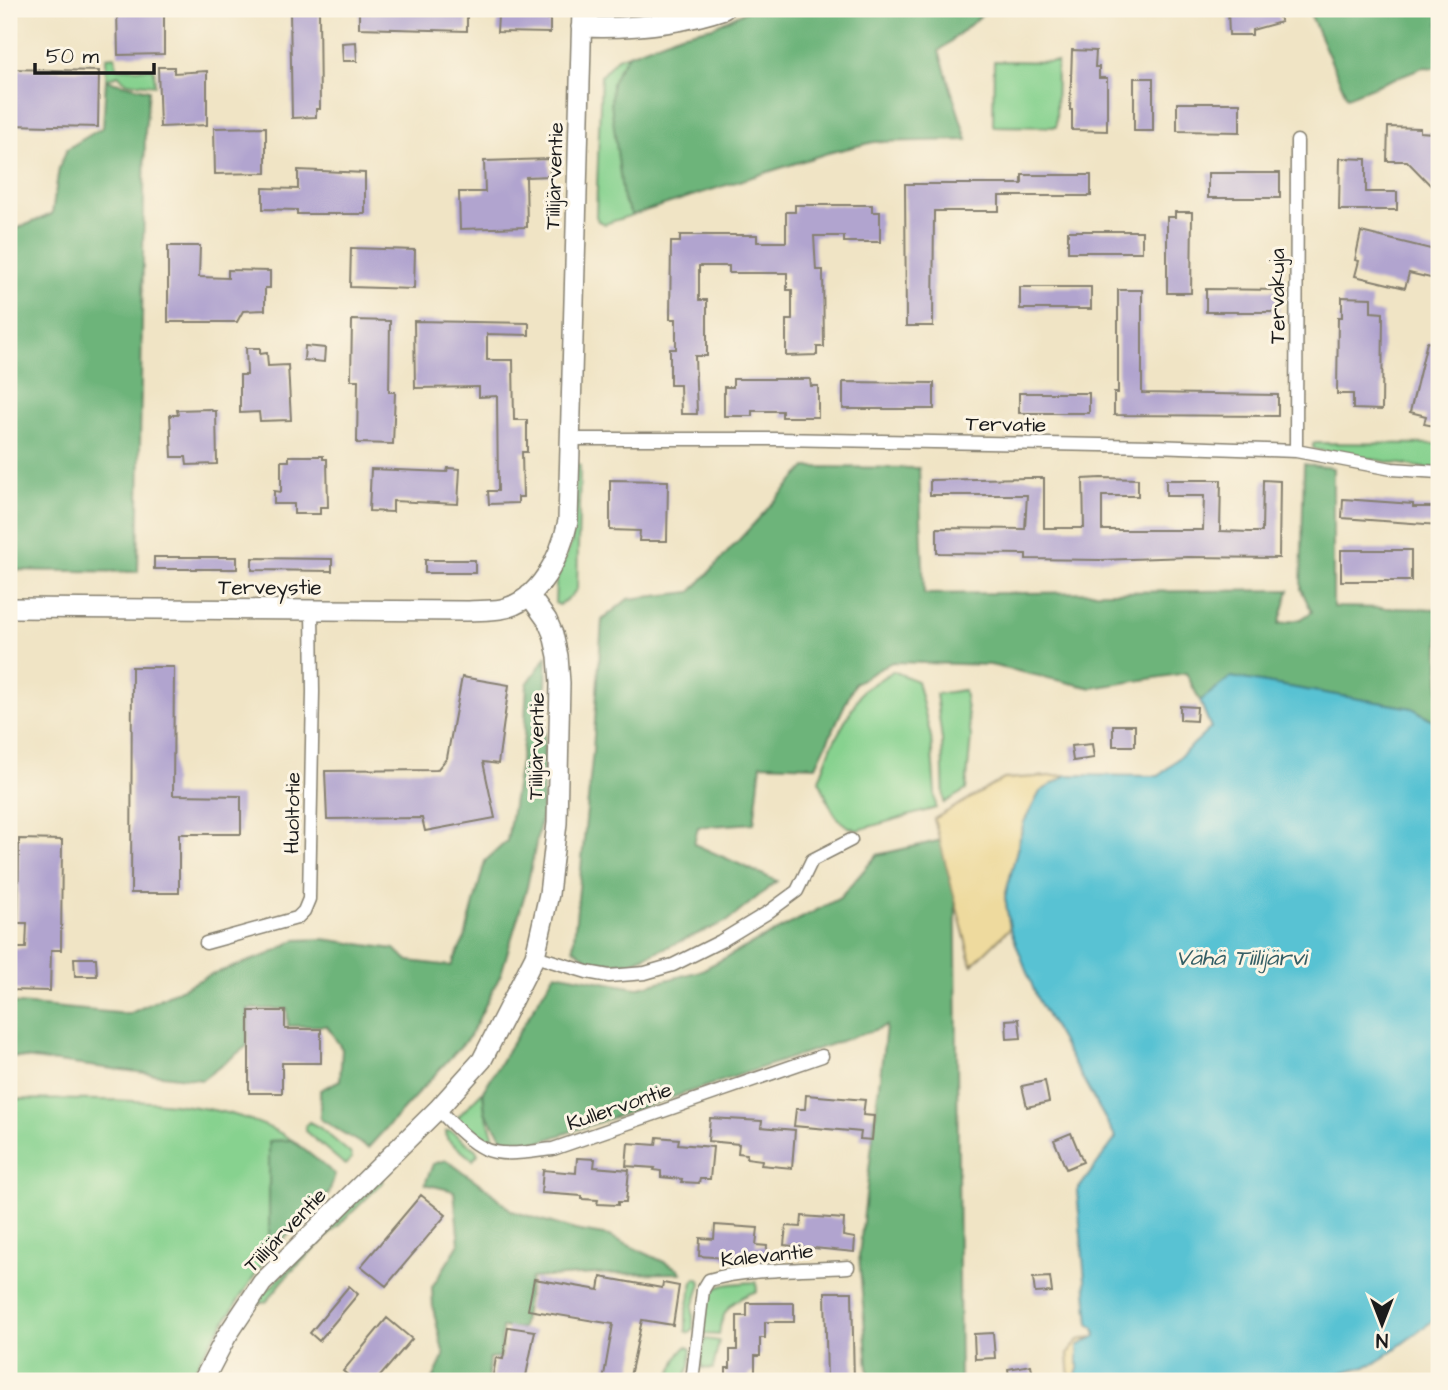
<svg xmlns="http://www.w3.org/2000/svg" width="1448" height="1390" viewBox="0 0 1448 1390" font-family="'Architects Daughter',sans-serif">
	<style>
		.green { fill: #87d28f; stroke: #527756; stroke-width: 2 }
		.forest { fill: #6db47a; stroke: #44684b; stroke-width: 2 }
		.sand { fill: #eeda9e; stroke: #857b5d; stroke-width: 2 }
		.water { fill: #58c2d3; stroke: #3a6f78; stroke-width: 2 }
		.building { fill: #b1a4cf }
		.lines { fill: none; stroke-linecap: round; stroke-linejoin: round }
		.street-casing { stroke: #868070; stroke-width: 15 }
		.secondary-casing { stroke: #868070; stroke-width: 22 }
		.street { stroke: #fff; stroke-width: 12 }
		.secondary { stroke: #fff; stroke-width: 19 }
		.labels { text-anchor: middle; stroke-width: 6; stroke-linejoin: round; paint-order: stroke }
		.street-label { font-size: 21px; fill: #1c1c1c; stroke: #fcf5e5 }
		.water-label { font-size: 23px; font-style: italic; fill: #345e65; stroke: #fcf5e5 }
	</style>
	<rect width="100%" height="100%" fill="#fcf5e5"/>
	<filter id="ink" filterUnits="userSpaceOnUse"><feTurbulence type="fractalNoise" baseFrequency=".0143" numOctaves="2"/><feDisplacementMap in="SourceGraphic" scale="14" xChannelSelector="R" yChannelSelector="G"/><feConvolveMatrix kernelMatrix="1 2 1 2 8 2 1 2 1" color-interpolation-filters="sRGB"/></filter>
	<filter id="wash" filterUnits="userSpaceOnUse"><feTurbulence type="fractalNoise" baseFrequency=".00686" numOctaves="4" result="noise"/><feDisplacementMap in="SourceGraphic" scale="28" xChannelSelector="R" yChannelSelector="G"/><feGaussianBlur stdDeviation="1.57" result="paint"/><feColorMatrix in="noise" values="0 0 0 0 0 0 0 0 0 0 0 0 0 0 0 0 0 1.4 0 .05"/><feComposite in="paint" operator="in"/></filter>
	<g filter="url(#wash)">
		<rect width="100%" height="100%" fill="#f0e4c5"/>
		<path class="green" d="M629,54l-11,16 5,129 9,16 -27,9 -7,-3 -2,-5 5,-140 16,-18z
			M115,56l2,12 37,1 1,16 -29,-3 -8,-7 -12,5v-23z
			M994,61l63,1 -1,65 -63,-1z
			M1316,443l123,1v24l-9,1 -112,-19 -5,-2v-4z
			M576,464l4,1 -3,124 -6,7 -12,9 -4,-2 1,-21 16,-41z
			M893,671l24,10 14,56 5,71 -78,22c-25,-5 -29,-29 -39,-50l13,-35 30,-54z
			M964,690l7,47 -5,53 -22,13 -2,-63 -6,-46z
			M483,1091l2,21 12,34 -16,-7 -24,-16v-5z
			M9,1099c85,2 211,-7 283,41l-23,1v113l-68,103 -12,24h-180z
			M309,1122l10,5 31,26 2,5 -7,7 -40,-34v-5z
			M446,1131h5l25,19 2,4 -5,6 -26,-21z
			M380,1178l3,4 -96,94 -21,26 -6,1 1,-6z
			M696,1278l4,2 1,4 -8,23v22l-4,4 -3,-2v-18l7,-31z
			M756,1282l1,9c-24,8 -36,19 -38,44l-16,-1c6,-49 2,-49 53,-52z
			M705,1339l14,2 -6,28 -11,-1 -1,-8z
			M687,1346l4,3 -1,17 -7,15h-14c4,-13 7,-26 18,-35z"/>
		<path class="forest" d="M750,9h239l-50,42 28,89 -93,2 -46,11 -196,62 -9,-16 -12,-96 1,-20 6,-13 11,-16 52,-20 32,-7z
			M1308,9h131v59l-16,-1 -76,30z
			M106,80l43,10 -4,42 -7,440 -129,-2v-338l43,-18 7,-46 8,-19 36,-22z
			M1304,464l29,4v139l106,2v114l-27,-15 -181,-31 -31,24 -14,-28 -94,15 -102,-23 -98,-3 -37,21 -39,83 -55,-2 -7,59 -56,4 -4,17 83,37 -49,40 -98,42 -38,-1 -19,-14 20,-198 9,-130 26,-21 63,-7 115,-125 113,1 5,126 365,-4 -10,34 22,-5 11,-7 -11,-23z
			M547,656l-5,158 -15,73 -26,87 -31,62 -102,112 -48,-29v-29l20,-10 2,-31 -15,-23h-39l-1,-17h-39l-1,37 -45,34 -193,-24v-53l120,11 81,-39 60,-21 25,-14 28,-1 71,10 15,12 42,5 14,-28 20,-77 22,-20 17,-103 3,-54z
			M955,837l5,544h-91l-10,-126 27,-229 -358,120 -21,-1 -22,-33 -2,-21 72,-118 81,15 64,-17 140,-73 37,-43z
			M292,1140l43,34 -6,20 -60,60v-113z
			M446,1160l40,28 26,23 63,19 34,6 70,33 2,4 -86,1 -64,4 -9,50h-20l-1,29 -12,1 -1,23h-56l12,-25 -11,-48 -1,-21 27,-43 -5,-53 -29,-7 8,-20z"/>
		<path class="sand" d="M1067,775l-27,17 -16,30 -19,75 5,31 -38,37 -38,-146 70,-40z
			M1092,1337l-14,9 1,35h-9l-2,-28 11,-13z"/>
		<path class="water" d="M1231,677l181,31 27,16v592l-63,47 -65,18h-232l-3,-7 2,-5v-23l18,-10 -1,-7 -6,-5 -12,-133 39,-53 -79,-140 -27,-70 -5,-31 19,-75 16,-30 27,-17 92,1 52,-48 -11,-27z"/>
		<g id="blocks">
			<path class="building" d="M117,9h47v45l-46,1z
				M359,9h108v22l-108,-3z
				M502,9h42v10h6v14l-53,-1 1,-16h4z
				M1228,9h48l5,13 -29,8v5h-23z
				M319,10l1,99h-4v8l-24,1 -2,-107z
				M356,42l1,19h-14l-1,-18z
				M1072,50l24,1 -1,16h4v11h8v53l-35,-1v-20h-2z
				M158,67h16v6l33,-2v54l-47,2z
				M9,69l90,2 -1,56 -89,-2z
				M1134,78h19v53h-19z
				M1177,103h63v29l-63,-1z
				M266,127v46l-51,1 -1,-46z
				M1388,127l32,1v4l13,1 6,7v54l-32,-33h-20z
				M1340,158l26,1v33h31v18h-58z
				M549,159l1,17 -24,1 1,50 -67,2 -1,-37h26l-1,-31z
				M298,170l67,3v41h-68v-4l-34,-1v-21l35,1z
				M1208,173h72v25h-72z
				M1022,175h69v21h-92v15h-65l-1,115h-27l-1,-142h117z
				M795,205h77v7h8v30h-36v-6h-30l2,34h7l1,77h-7v8l-31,1v-36h6v-30h-5v-17h-58v-7h-30v34h8v56h-12l2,58h-16l-1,-29h-10v-36h6v-30h-6l1,-77h9v-7h77v7h29v-30h9z
				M1175,212h17l-1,81h-24v-76h8z
				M1068,231h74v21h-74z
				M1361,232l78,19v29l-30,-7 -4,15 -50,-12 4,-15 -4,-1z
				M168,246h32l-1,31 29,1v-8l42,1v17h-5v22l-22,1 -6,11h-69z
				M351,248l64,2 -1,39 -64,-2z
				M1020,287h71v22h-71z
				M1206,289l73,1v22h-73z
				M1118,290h24v103l136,2v21l-164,-1v-22h4z
				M1342,297l29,1v14l12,1 -1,97 -29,-1v-15h-16l1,-77h4z
				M352,320l38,1 -1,71h6l-2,52 -36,-1 1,-63h-7z
				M414,321l115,2v12l-42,-1v26h26l1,60h13v32h-5l1,45h-5v6l-29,1 -1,-13h10l-1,-95 -18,1v-10l-64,1z
				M1427,342l12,2v83l-15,-3 2,-8 -16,-4z
				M305,346l20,2 -1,14 -20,-2z
				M246,348h14v6l7,-1 1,13 20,-1 3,55 -31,1 -1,-9 -19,1v-38h7z
				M733,379h77l1,7h7v31h-36v-6h-30v5h-28v-29h9z
				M843,382l91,1v26h-91z
				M1019,393h70v20h-70z
				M211,409l1,2h4l1,53 -30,1 -1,-8h-14l-2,-42h8l-1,-5z
				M289,456h34v3h4l1,48h-8v7h-26v-10h-20v-13l7,1v-31h8z
				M448,468l12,1 -2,35 -65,-3v11l-24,-1 2,-42 76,3z
				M1027,478h17v50h40l-1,-49 18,-1 37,1v17h-36v34h101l1,-34h-38v-16h55l-1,51 30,1h12l1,-52 17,1 -1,77 -91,-1 -87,3 -75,-1v-5l-89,-1v-25l88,1 2,-34h-97v-15z
				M610,480l58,1 -1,60h-28l1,-10 -30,-1z
				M1343,499l70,5v3h26v18l-97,-7z
				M1341,550h70v31h-70z
				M154,557h83v12h-83z
				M252,558l80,1v12l-80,-1z
				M425,560h50v13h-50z
				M132,667h42l-1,128 68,1v38h-62v59h-48z
				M462,677l47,8 -11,79 -15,-2 12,56 -70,13 -3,-13 -95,1 -2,-48 112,-1 10,-12z
				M1180,706l17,1 -1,14 -16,-1z
				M1113,725h22v21h-22z
				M1092,744l2,14 -21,3 -2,-15z
				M19,839l43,1 -1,110h-10l-1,41 -41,-1v-42h17l1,-25h-9z
				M74,958h22l1,18h-22z
				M249,1011h36v18h36v34h-39v30h-33z
				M1019,1019l2,19 -14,1 -1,-19z
				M1045,1081l4,21 -22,5 -5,-21z
				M806,1095l59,5 -2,15 11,1 -2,24 -12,-1 1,-7 -67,-6 2,-17h9z
				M710,1118l52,3 -1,6 34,3 -3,38 -31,-3 1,-5 -16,-2 1,-4 -9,-1 1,-9 -31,-3z
				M1071,1133l12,29 -17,7 -12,-29z
				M657,1137l22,2 -1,5 35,3 -3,32h-10l-1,4 -18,-1 1,-3 -21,-2v-6l-7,-1 1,-2 -29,-2 2,-23 28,2z
				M577,1158l18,1 -1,8 35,3 -3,32h-8v3l-21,-1 1,-4 -16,-1v-3l-41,-3 2,-23 33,3z
				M421,1195l25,20 -60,71 -25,-20z
				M802,1216l42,3 -1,17 12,2 -1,14 -70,-7 2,-19 15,1z
				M715,1225l43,3 -2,17 11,1 -1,15 -67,-5 1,-18 14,1z
				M601,1277l61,11 1,-5 16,3 -6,39 -31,-5 -13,61h-26l10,-57 -85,-14 6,-31 65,11z
				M1050,1277l2,15 -17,1 -2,-15z
				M349,1286l9,8 -39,47 -9,-8z
				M825,1292h27l2,89h-27z
				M747,1303h47v19h-29v16h-5v18h-5v17h-6v8h-23v-13h4v-18h7v-34h10z
				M387,1318l25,21 -36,42h-21l-12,-10z
				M508,1327l27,4 -10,50h-33l4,-23 7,1z
				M993,1333l2,25 -20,1 -1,-25z
				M1031,1365l3,16h-24l-2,-12z"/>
		</g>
	</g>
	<g filter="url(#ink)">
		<use href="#blocks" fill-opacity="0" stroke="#868070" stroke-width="2"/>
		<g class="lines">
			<defs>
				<path id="street" d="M570,439h206l377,7 143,5 96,18 47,3
					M1296,451l1,-310
					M206,943l91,-25 7,-7 5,-12 4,-207 -1,-82
					M535,956l52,16 22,4 36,-3 28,-8 48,-24 46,-28 30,-22 15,-31 39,-20
					M438,1109c11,12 30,32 45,39 20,10 49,3 70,1l269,-93
					M692,1381l11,-91 6,-10c40,-12 97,-10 139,-13"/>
				<path id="secondary" d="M581,27c50,2 96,-2 143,-18
					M9,608l458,3c11,-1 23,0 34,-2 39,-7 60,-54 67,-88l14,-512
					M203,1381l23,-44 36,-54 176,-174 44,-49 53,-104 14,-62 8,-71 3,-140 -2,-27 -5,-22 -6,-14 -18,-25"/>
			</defs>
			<use href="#street" class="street-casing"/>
			<use href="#secondary" class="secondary-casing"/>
			<use href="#street" class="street"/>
			<use href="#secondary" class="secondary"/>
		</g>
	</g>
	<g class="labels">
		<g class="street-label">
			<text transform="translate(554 176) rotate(-88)" y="7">Tiilijärventie</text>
			<text transform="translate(1277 296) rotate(-90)" y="7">Tervakuja</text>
			<text transform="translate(1006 424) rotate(1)" y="7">Tervatie</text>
			<text x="270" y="594">Terveystie</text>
			<text transform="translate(536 746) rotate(-89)" y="7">Tiilijärventie</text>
			<text transform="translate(292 813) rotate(-89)" y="7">Huoltotie</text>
			<text transform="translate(619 1106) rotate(-19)" y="7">Kullervontie</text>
			<text transform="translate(285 1230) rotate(-46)" y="7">Tiilijärventie</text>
			<text transform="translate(767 1255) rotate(-6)" y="7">Kalevantie</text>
		</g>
		<g class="water-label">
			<text x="1241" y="965">Vähä Tiilijärvi</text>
		</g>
	</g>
	<rect width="1448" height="1390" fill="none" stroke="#fcf5e5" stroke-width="35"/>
	<g transform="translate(1382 1324) rotate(180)" stroke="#fcf5e5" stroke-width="5" paint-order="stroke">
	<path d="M0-5L12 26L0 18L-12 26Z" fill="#1c1c1c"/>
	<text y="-10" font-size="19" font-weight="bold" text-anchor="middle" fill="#1c1c1c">N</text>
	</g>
	<path d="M35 63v10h119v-10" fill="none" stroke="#1c1c1c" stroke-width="3.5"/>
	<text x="46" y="63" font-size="21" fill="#1c1c1c" stroke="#fcf5e5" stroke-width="5" paint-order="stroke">50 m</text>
</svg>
